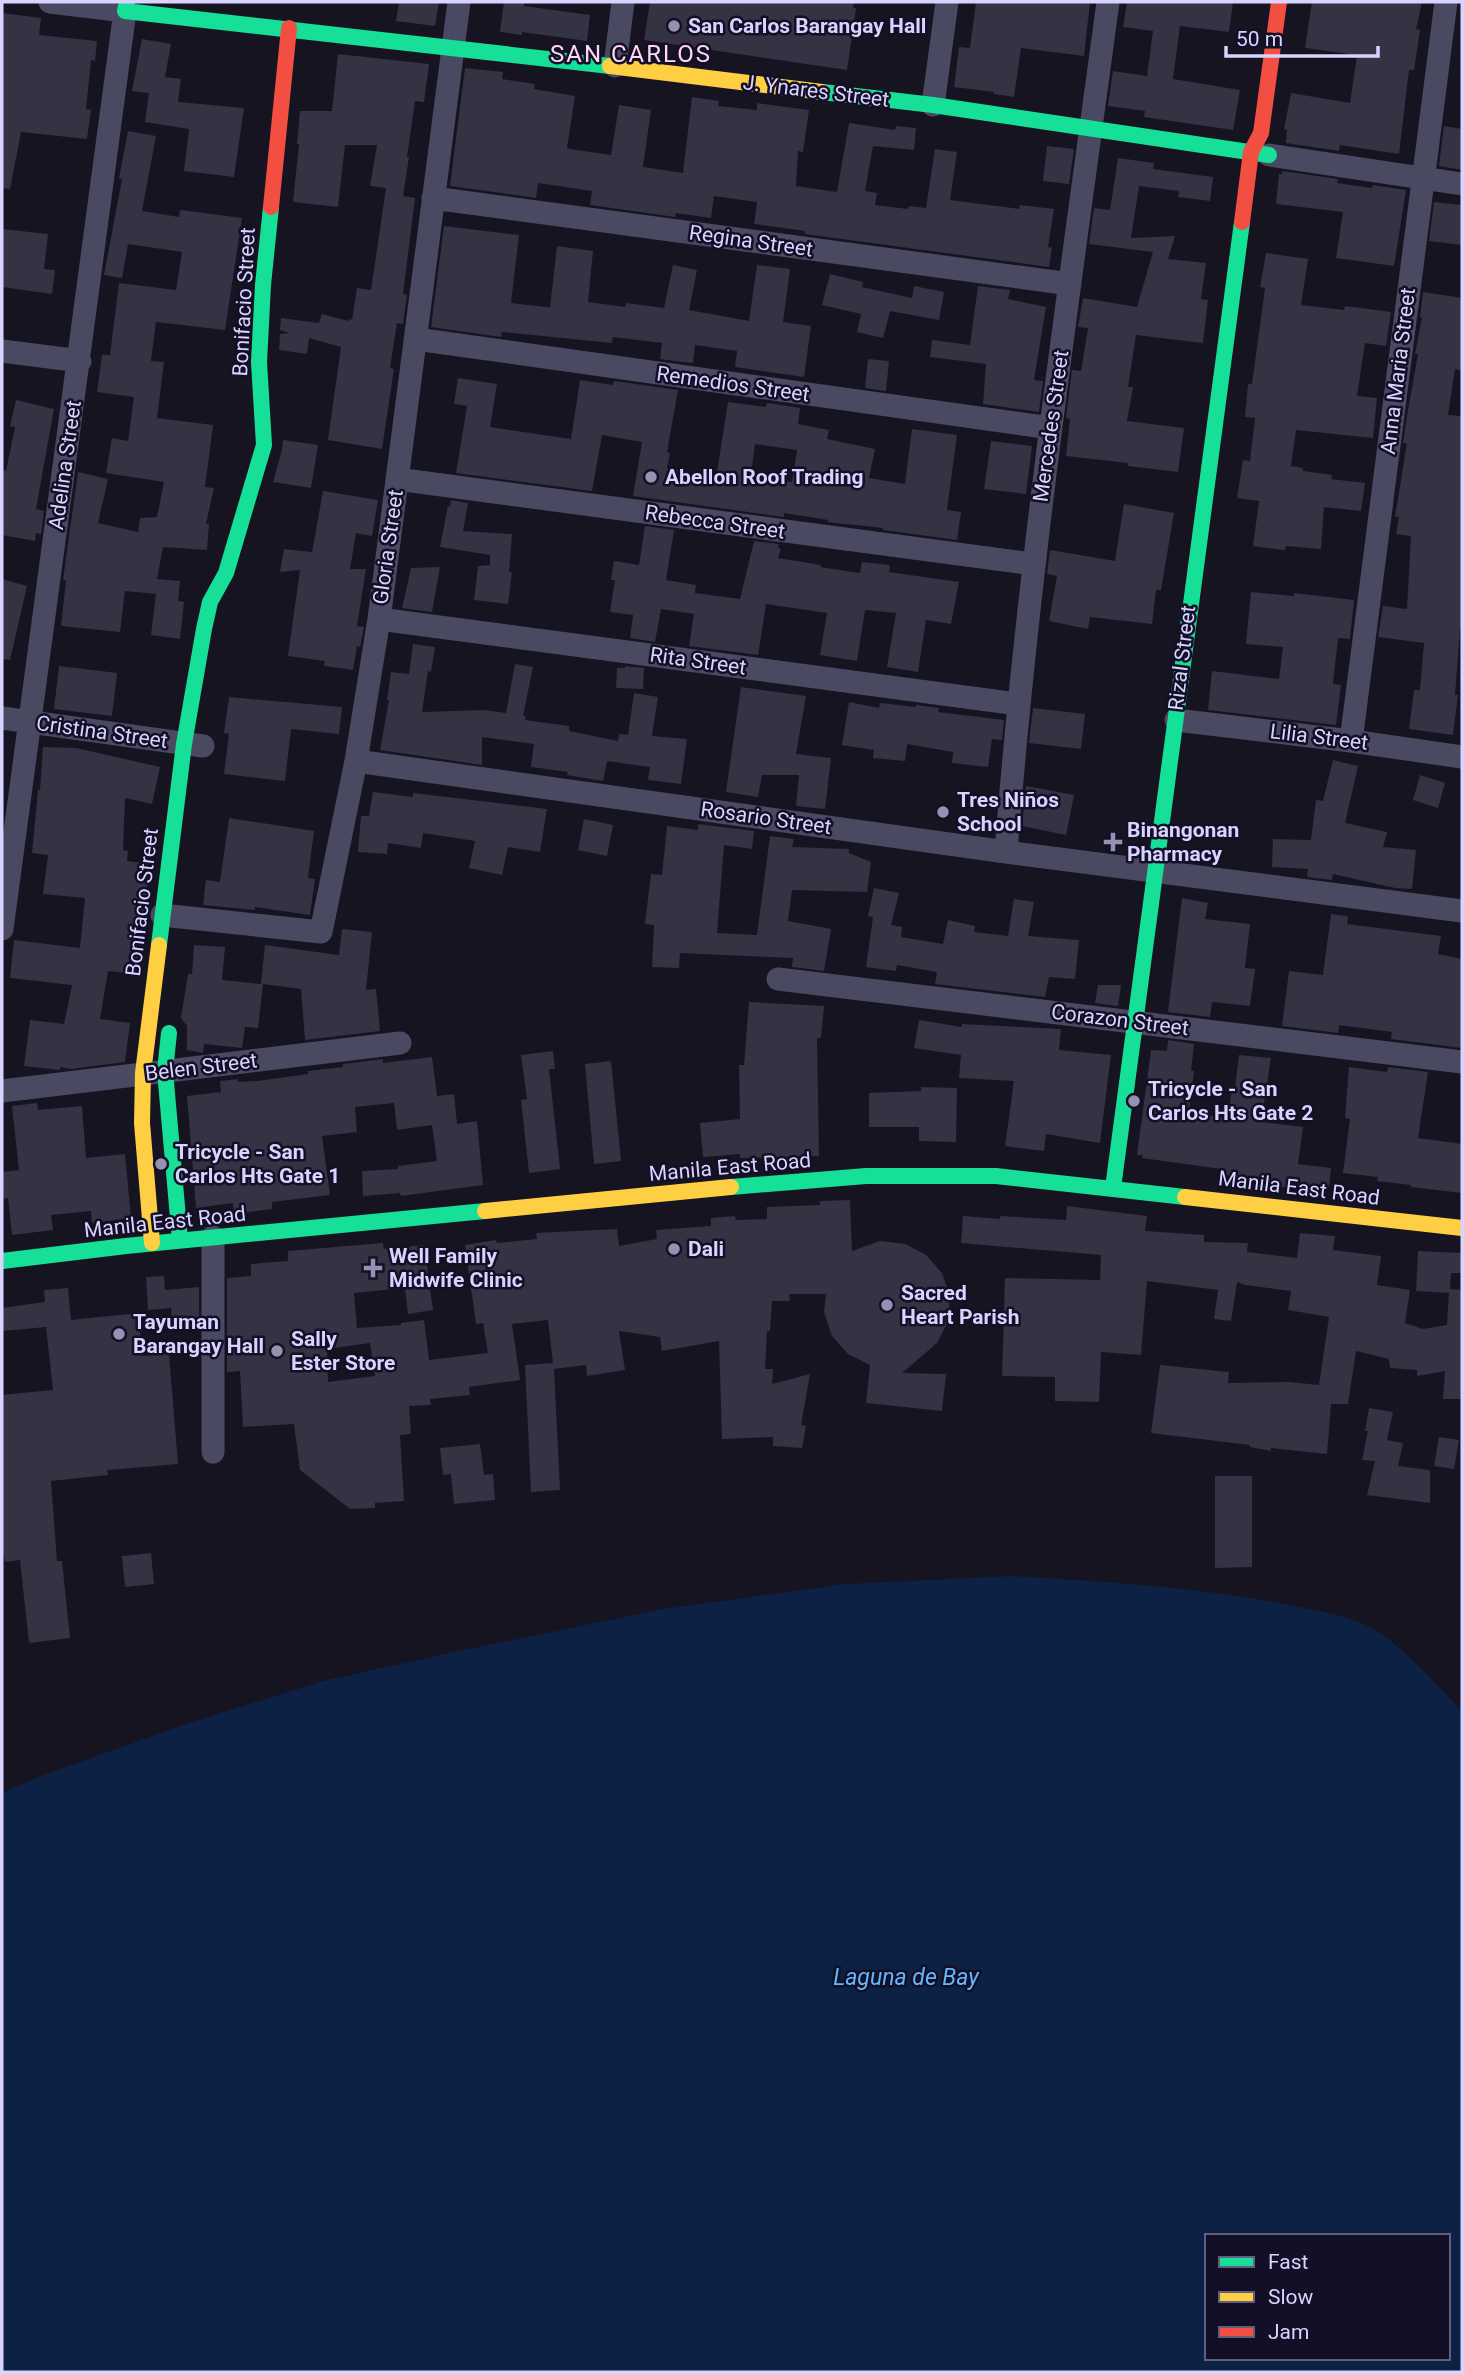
<svg xmlns="http://www.w3.org/2000/svg" width="1464" height="2374" viewBox="0 0 1464 2374" font-family="Roboto,sans-serif">
	<style>
		.water { fill: #0d2144; fill-rule: evenodd }
		.building { fill: #343243; fill-rule: evenodd }
		.lines { fill: none; stroke-linecap: round; stroke-linejoin: round }
		.street { stroke: #4a4962; stroke-width: 23 }
		.fast { stroke: #16e098; stroke-width: 16 }
		.slow { stroke: #ffcf43; stroke-width: 16 }
		.jam { stroke: #f24e42; stroke-width: 16 }
		.poi-dot { fill: #9591b1; stroke: #130f26; stroke-width: 2.5 }
		.labels { text-anchor: middle; stroke-width: 5; stroke-linejoin: round; paint-order: stroke }
		.poi-label { font-size: 21px; font-weight: bold; fill: #d9d4ff; stroke: #130f26; text-anchor: start }
		.street-label { font-size: 21px; fill: #d9d4ff; stroke: #130f26 }
		.water-label { font-size: 23px; font-style: italic; fill: #62b6ff; stroke: #130f26 }
		.quarter-label { font-size: 24px; letter-spacing: 2px; fill: #ffd6f0; stroke: #130f26 }
	</style>
	<rect width="100%" height="100%" fill="#161421"/>
	<path class="water" d="M1013,1576c96,6 192,11 287,31 22,5 53,10 72,21 31,18 66,57 90,84v660h-1460v-579l39,-17 145,-52 137,-43 131,-29 209,-43 183,-25zM1207,2236h241v122h-241z"/>
	<path class="building" d="M399,2h40l-4,24 -39,-5z
		M504,2h20v4l66,9 -3,26 -65,-9v3l-22,-3z
		M650,2h204l-1,6h3l-9,62 -203,-30z
		M976,2h114l-6,54 -63,-8 -7,49 -20,-3v-2l-40,-5 5,-40 11,1z
		M1127,2h106l-4,30 -49,-6 -7,53 67,11 -7,40 -89,-13 1,-6 -37,-5 5,-35 34,5 6,-45 -30,-4z
		M1312,2h110l-6,27 4,1 -6,40h-5l-10,84 -59,-9 -1,6 -53,-8 1,-13 -3,-1 7,-36 59,10 7,-48 -52,-7z
		M2,13l39,5 -2,17 58,6 -2,20 -4,-1 -5,49 5,1 -4,29 -66,-7 -11,57 -8,-1z
		M142,39l29,5 -6,33 16,2 -3,23 66,6 -10,69 -50,-6 5,-42 -44,-7 4,-29 -17,-2z
		M338,54l91,10 -5,38 -9,-1 -8,56h2l-6,39 12,2 -12,96 4,1 -4,29 -6,-1 -7,45 4,1 -12,80 -54,-9 13,-93 -32,-9 -2,16 -28,-4 1,-16 10,-1 -10,-3 1,-12 38,5 3,-9 26,7 1,-2 3,1 5,-32 14,2 15,-102 -16,-2 7,-41h-32l-7,62 -45,-5 6,-58h-2l3,-33h32z
		M465,68l38,4 -1,7 33,5 -1,5 41,7 -8,52 3,1 41,6 8,-50 32,5 -8,57 40,6 9,-76 27,4 -1,5 39,4v-7l52,7 -6,42 -5,-1 -2,35 41,6 12,-69 46,7 1,-4 20,2 -2,22 -41,-4 -8,45 12,2 -2,12 33,4 1,-3 17,2 9,-59 22,3 -7,48 69,9 1,-4 34,4 -6,38 4,1 -3,19 -244,-33v-3l-51,-7 3,-22 -43,-6 -3,22 -35,-5 -1,4 -85,-12 2,-14 -54,-8 -2,15 -86,-12z
		M1444,126l18,3v41l-23,-4z
		M128,131l28,5 -14,75 37,6 1,-7 62,8 -17,112 -69,-8 -5,39 13,1 -7,56 56,7 -8,62 9,1 -8,36h3l-2,26 -44,-3 -6,32 23,2 -2,20 6,1 -4,37 -29,-4 5,-41 -31,-3 -5,41 -59,-6 5,-45 -3,-1 15,-108 30,7 -10,44 40,9 2,-14 17,-1 7,-35 -58,-9 6,-35 16,3 6,-44 -37,-5 5,-37h8l9,-72 57,7 6,-38 -54,-8 -6,34 -18,-3 18,-96 -3,-1z
		M1047,146l27,3 -5,35 -26,-3z
		M1118,158l36,5 -1,6 60,8 -3,24 -32,-4 1,-6 -40,-5 -8,52 44,-2 -7,23 38,4 -5,36 7,1 -5,43 -67,-8 -8,52h5l-6,34 57,7 -6,44 -50,-6v-3l-62,-7 4,-37 -4,-1 6,-48 9,1 7,-43 -10,-1 5,-29 54,9 16,-55 -64,-8 5,-36 16,2z
		M1282,171l56,8 -1,4 35,5 1,-3 33,5 -12,76 -58,-8 7,-46 -67,-8 3,-30h3z
		M1434,202l28,3v40l-33,-4z
		M444,226l75,9 -8,68 35,4h4l7,-61 36,5 -5,51 37,5 1,-4 38,5 9,-43 24,5 -8,40 60,11 8,-56 33,4 -7,53 28,4 -7,51 -69,-10 2,-16 -42,-6 -2,18 -11,-1 -22,-3 2,-16 -49,-6 -1,6 -110,-11 -1,5 -70,-10z
		M2,229l46,5 -4,35 11,1 -3,24 -50,-7z
		M1266,253l42,6 -7,46 43,5 1,-4 46,6 -5,34 -21,-3 -8,53 20,2 -4,40 -77,-8 -5,36 12,2v3l29,4 -1,4 34,4 -4,28 -37,-4 -3,42 -35,-3 -1,4 -32,-4 6,-45 -22,-3 6,-38 7,1 5,-43 -10,-1 3,-33h4l13,-96 -5,-1z
		M830,274l33,8 -1,5 50,11 2,-12 30,6 -5,28 -49,-9 -7,27 -26,-6 4,-18 -39,-9z
		M978,286l32,4 -2,9 38,8 -12,73 9,1 -4,31 -56,-8 3,-40 -56,-7 2,-17 38,5z
		M1423,292l39,6v73l-7,-2 -7,46 14,1v213h-2l-5,66h3l-5,40 -44,-6 5,-39h6l4,-47 -46,-6 5,-31 24,3 4,-73 -15,-2 3,-17h-4l12,-74h-4l5,-33 10,-56h-3l7,-37h-2z
		M868,359l21,2 -3,30 -21,-3z
		M458,378l39,6 -7,43 81,12 9,-59 33,5 1,-4 64,9 -11,62 3,1 -3,15 49,10 12,-76 38,5 1,-4 33,5 -2,16 31,6 -2,9 48,10 -6,29 36,6 7,-55 45,6 -10,75 14,2 -4,28 -74,-10v-2l-56,-6 1,-2 -44,-7v4l-151,-21 9,-54 -40,-7 -10,56 -136,-18 11,-67 -13,-2zM755,444l42,6 -5,32 -41,-7z
		M16,400l38,9 -18,100 8,2 -3,23 -5,-1 -1,8 -33,-6v-65l4,1 9,-44 -5,-1z
		M283,440l35,5 -7,43 -38,-6 9,-32z
		M991,441l41,5 -6,48 -42,-5z
		M323,491l55,9 -6,36 -16,-3 -6,36h16l-9,57 7,1 -4,20 -3,-1 -4,24 -29,-4 1,-5 -37,-5 12,-86 -20,2 4,-23 28,3z
		M451,500l17,3 -5,28 49,3 -3,38h3l-4,32 -34,-4 4,-34 12,-1v-10l-50,-8 8,-41 2,1z
		M1124,504l50,9 -13,77h-5l-4,34 -62,-7 -2,12 -39,-8 8,-45 -10,-2 3,-24 65,11z
		M645,526l29,4 -8,50 30,5 -1,8 45,6 14,-58 25,3 -1,4 3,1 -3,9 43,7 -1,2 40,6 2,-11 28,3 -1,7 70,10 -8,42 -25,-4 -8,52 -31,-5 9,-54 -31,-3 -8,51 -37,-6 7,-42 -61,-9 -8,51 -69,-9 5,-32 -33,-5 -6,33 -25,-4 3,-23 -23,-3 5,-32h-4l3,-19 25,4z
		M440,567l-8,45 -30,-4 9,-40z
		M2,579l25,7 -17,74 -8,-1z
		M1251,592l43,4v-3l60,7 -4,39 -12,-1 -5,46 8,1 -5,40 -128,-15 4,-39 67,8 4,-32 -37,-3z
		M413,644l22,3 -4,25 -3,-1 -6,41 62,-2 22,3 9,-49 18,3 -10,49h3l-1,4 44,6v5l49,10 1,-7 9,1 6,-42 24,4 -6,39 35,3 -6,45 -33,-4 2,-13 -43,-6 -4,20 -36,-6 1,-3 -37,-5 3,-23 -52,-7v28l-102,-15 9,-50h-2l4,-28 18,2z
		M59,666l58,7 -5,43 -58,-7z
		M625,666l19,2 -1,21 -27,-1 1,-20h8z
		M741,687l65,9 -10,58 35,4 -6,51 -29,-3 3,-31h-37l-4,22 -32,-5z
		M229,697l113,10 -3,27 -48,-5 -6,52 -61,-7 5,-40 -5,-1z
		M849,702l30,6 1,-5 36,4v-2l23,3 -1,4 66,8 -2,20 -10,-1 -4,28 -36,-4 1,-11 -46,-8 -2,17 -32,-3 1,-8 -32,-5z
		M1033,708l52,6 -4,35 -52,-6z
		M43,747l33,1 84,19 -8,37 -27,-6 -2,52 5,1 -1,10 23,3 -14,110 -28,-3 -8,48 30,4 -5,39 -54,7 -11,-2v3l-36,-4 6,-46 34,4 8,-39 -62,-7 4,-38 66,8 5,-50 -42,-4 5,-39 -16,-2 6,-63h2z
		M1333,760l25,6 -13,57 42,9 -4,15 33,3 -4,39 -17,-1 -62,-14 -1,6 -25,-3 1,-8 -36,-2 1,-28 38,1 5,-40 7,1z
		M1420,775l25,8 -7,25 -25,-8z
		M1026,786l48,9 -8,40 -44,-9z
		M373,792l40,5v-4l134,16 -7,43 -32,-5 -6,28 -33,-7 6,-27 -52,-8 -2,15 -33,-5 -1,11 -29,-2 3,-36h8z
		M229,818l85,13 -6,47 7,1 -5,36 -55,-8v3l-52,-5 3,-25 14,2z
		M584,819l29,6 -6,31 -29,-6z
		M698,824l56,7 -2,18 -28,-4 -7,88 40,2 13,-99 24,3 -2,8 57,2v4l22,9 -4,30 -75,-2 -4,31 43,8 -7,42 -32,-4 1,-9 -113,-5 -1,15 -27,-1 2,-42 -9,-1 6,-50 11,1 5,-49 31,4z
		M874,888l25,5 -8,32 11,2 -1,10 42,7 5,-24 27,6 -1,6 34,4 6,-37 20,3 -6,34 51,4 -4,39 -26,-2 -4,20 -110,-13 2,-12 -40,-7 -1,6 -30,-4 7,-50 -5,-1z
		M1182,898l26,5 -3,16 45,5 -5,44 10,1 -5,37 -38,-4 -2,15 -42,-5z
		M1331,914l17,2 -1,8 94,12 -3,18 24,5v89l-71,-9 1,-7 -53,-7 -1,8 -56,-7 7,-55 34,4z
		M342,929l30,3 -6,58 10,-1 4,42 -75,9 -4,-51 -38,-5 -5,44 -13,-1 -3,21 -38,-4 -1,9 -16,-3v-24l-6,-8 7,-44h4l2,-29 31,2 -3,33 39,4 4,-39 74,10z
		M1098,985h23l-3,21 -23,-3z
		M749,1002l75,4 -3,32h-4l2,118 -79,2v-4l-37,3 -3,-34 40,-4 -1,-54h5z
		M919,1020l43,7v-3l99,5 -2,21 52,5 -11,88 -54,-9 -2,17 -39,-5 9,-65 -55,-3 2,-23 -47,-7z
		M1168,1040l26,4 -3,27h3l-5,42 39,5 4,-30h3l4,-33 32,3 -10,64 42,5 -5,37 33,4 -2,20 -35,-4 -1,4 -33,-4v-3l-40,-7 1,-5 -79,-11 1,-3h-6l14,-105 16,1z
		M553,1051l2,18h-6l11,100 -31,4 -8,-73 6,-1 -6,-44z
		M432,1057l5,39 17,-2 3,30 20,-3 6,64 -82,11 -1,-3 -37,3 -1,-25 36,-2v-3l39,-5 -5,-36 -35,5 -3,-27 -39,4 2,25 -35,4 8,59 -58,7v7l-38,5 -1,-11 -37,5 -9,-112 34,-4 -1,-11 18,-2v3l19,-1 51,-7v-3l35,-4v-3l40,-5v4z
		M611,1061l10,100 -27,3 -9,-100z
		M1349,1067l38,5 1,-5 40,5 -10,66 44,6v49l-51,-6v-2l-34,-4 1,-4 -35,-4 7,-54 -5,-1z
		M921,1087l36,1 -1,54 -37,-1v-14h-50v-34l52,-2z
		M37,1103l1,7 44,-4 4,52 39,-4 6,64 -39,5 -1,-12 -40,4 2,15 -41,5 -4,-37 -6,1v-27l17,-2 -7,-64z
		M850,1200l2,51 28,-10 25,3 21,11 16,18 8,24 -2,25 -11,21 -35,30 44,1 -4,37 -76,-8 4,-38 -22,-11 -16,-18 -8,-24 2,-18h-37l1,7h-18l-2,30h-3l-2,38h8l-1,15 38,-10 -9,51 5,1 -4,22 -29,-2v-9l-51,2 -3,-98 -57,10 -2,-14 -41,-6 6,39 -38,6 -1,-11 -32,4 6,121 -29,2 -6,-127 28,-2 -5,-43 -36,4 8,56 -51,7 1,8 -40,4 1,6 -22,1 2,28 -11,1 4,66 -29,2v5l-25,1 -50,-39 -6,-46 -51,3 -3,-56 -13,1v-94l24,-2v-12l37,-3v-10l95,-8 1,6 40,-4 9,65 -25,4 -3,-26 -51,5 3,35 44,-3v-2l23,-3 5,40 59,-7 -5,-30 -7,1 -11,-79 31,-5 1,3 40,-4 -1,-6 81,-4 2,17 38,-7 -1,-9 55,-4v-8l24,-2 1,4 31,-1v-12l53,-2v-4zM370,1343l5,33 -47,6 -1,-33z
		M1067,1206l80,10 -2,15 59,4v7l44,1 -1,9 50,6 3,-25 35,3 -2,14 48,6 -4,29 33,5 -5,33 18,6 24,-4 2,-32 -33,-2 2,-40 44,2v20h-11l-1,16 12,1v109h-19l2,-28 -28,5v-6l-27,-2 -1,-9 -33,-8 -8,53h-17l-4,50 -56,-6v3l-21,-4v-2l-99,-12 9,-68 69,7 -1,11 61,-1 30,3 10,-68 -41,-7 3,-19 -46,-6 -8,-3 -6,39 -17,-2 4,-29 -71,-9 -6,74 -40,-3 -2,50 -44,-1v-24l-53,-1 3,-98 95,2 1,-25 -140,-12 2,-27 37,3v-3l66,4z
		M164,1276l1,14 34,-3v30l-27,3 -1,-12 -23,2 -2,-33z
		M68,1288l3,32 67,-7 5,43 26,-2 9,110 -71,6 1,5 -57,6 6,80h5l8,77 -41,5 -9,-83 -15,2 -3,-15v-152l51,-5 -7,-63 -44,4v-23l43,-6 -1,-12z
		M1369,1408l24,4 -6,28 16,3 -5,23 32,4v33l-63,-8 8,-34 -13,-1 6,-29h-3z
		M1439,1437l20,3 -5,29 -20,-3z
		M480,1444l4,31 9,-1 2,26 -41,4 -3,-30 -8,1 -3,-27z
		M1215,1476h37v91l-37,1z
		M151,1553l3,31 -29,3 -3,-31z"/>
	<g class="lines">
		<path class="street" d="M615,66l8,-64
			M933,105l14,-103
			M1269,155l193,29
			M433,198l637,86
			M416,339l635,89
			M2,351l78,10
			M397,479l636,85
			M379,619l639,85
			M2,718l201,28
			M1176,720l175,21 111,16
			M1351,741l95,-739
			M356,761l650,91 456,59
			M1006,852c22,-285 64,-567 102,-850
			M162,915l159,17 35,-171 23,-142 80,-617
			M2,929l123,-918 -75,-9
			M778,979l684,83
			M2,1091l398,-48
			M213,1452v-215"/>
		<path class="fast" d="M127,2l-2,9 485,55
			M822,92l111,13 336,50
			M159,945l25,-201 20,-115 6,-27 16,-29 38,-128 -5,-83 4,-77 8,-78
			M169,1033l-4,38 15,169
			M731,1187l135,-11h130l189,21
			M1113,1188l129,-966
			M2,1261l124,-15 359,-35"/>
		<path class="slow" d="M610,66l212,26
			M1185,1197l277,31
			M485,1211l246,-24
			M152,1243l-10,-120 1,-50 16,-128"/>
		<path class="jam" d="M271,207l18,-179
			M1242,222l9,-70 10,-19 18,-131"/>
	</g>
	<g class="poi-dot">
		<circle cx="674" cy="26" r="7"/>
		<circle cx="651" cy="477" r="7"/>
		<circle cx="943" cy="812" r="7"/>
		<path d="M1109.5 831.5h7v7h7v7h-7v7h-7v-7h-7v-7h7z"/>
		<circle cx="1134" cy="1101" r="7"/>
		<circle cx="161" cy="1164" r="7"/>
		<circle cx="674" cy="1249" r="7"/>
		<path d="M369.5 1257.5h7v7h7v7h-7v7h-7v-7h-7v-7h7z"/>
		<circle cx="887" cy="1305" r="7"/>
		<circle cx="119" cy="1334" r="7"/>
		<circle cx="277" cy="1351" r="7"/>
	</g>
	<g class="labels">
		<g class="poi-label">
			<text x="688" y="33">San Carlos Barangay Hall</text>
			<text x="665" y="484">Abellon Roof Trading</text>
			<text x="957" y="807">Tres Niños<tspan x="957" dy="24">School</tspan></text>
			<text x="1127" y="837">Binangonan<tspan x="1127" dy="24">Pharmacy</tspan></text>
			<text x="1148" y="1096">Tricycle - San<tspan x="1148" dy="24">Carlos Hts Gate 2</tspan></text>
			<text x="175" y="1159">Tricycle - San<tspan x="175" dy="24">Carlos Hts Gate 1</tspan></text>
			<text x="688" y="1256">Dali</text>
			<text x="389" y="1263">Well Family<tspan x="389" dy="24">Midwife Clinic</tspan></text>
			<text x="901" y="1300">Sacred<tspan x="901" dy="24">Heart Parish</tspan></text>
			<text x="133" y="1329">Tayuman<tspan x="133" dy="24">Barangay Hall</tspan></text>
			<text x="291" y="1346">Sally<tspan x="291" dy="24">Ester Store</tspan></text>
		</g>
		<g class="street-label">
			<text transform="translate(816 91) rotate(7)" y="7">J. Ynares Street</text>
			<text transform="translate(751 241) rotate(8)" y="7">Regina Street</text>
			<text transform="translate(244 302) rotate(-87)" y="7">Bonifacio Street</text>
			<text transform="translate(1398 371) rotate(-83)" y="7">Anna Maria Street</text>
			<text transform="translate(733 384) rotate(8)" y="7">Remedios Street</text>
			<text transform="translate(1051 426) rotate(-82)" y="7">Mercedes Street</text>
			<text transform="translate(65 465) rotate(-82)" y="7">Adelina Street</text>
			<text transform="translate(715 522) rotate(8)" y="7">Rebecca Street</text>
			<text transform="translate(388 547) rotate(-82)" y="7">Gloria Street</text>
			<text transform="translate(1182 658) rotate(-83)" y="7">Rizal Street</text>
			<text transform="translate(698 661) rotate(8)" y="7">Rita Street</text>
			<text transform="translate(102 732) rotate(8)" y="7">Cristina Street</text>
			<text transform="translate(1319 737) rotate(7)" y="7">Lilia Street</text>
			<text transform="translate(766 818) rotate(8)" y="7">Rosario Street</text>
			<text transform="translate(142 902) rotate(-83)" y="7">Bonifacio Street</text>
			<text transform="translate(1120 1020) rotate(7)" y="7">Corazon Street</text>
			<text transform="translate(201 1067) rotate(-7)" y="7">Belen Street</text>
			<text transform="translate(730 1167) rotate(-5)" y="7">Manila East Road</text>
			<text transform="translate(1299 1188) rotate(7)" y="7">Manila East Road</text>
			<text transform="translate(165 1222) rotate(-6)" y="7">Manila East Road</text>
		</g>
		<g class="water-label">
			<text x="906" y="1985">Laguna de Bay</text>
		</g>
		<g class="quarter-label">
			<text x="631" y="62">SAN CARLOS</text>
		</g>
	</g>
	<rect width="1464" height="2374" fill="none" stroke="#d9d4ff" stroke-width="7"/>
	<rect x="1205" y="2234" width="245" height="126" fill="#130f26" stroke="#625e7d" stroke-width="2"/>
	<rect x="1219" y="2257" width="35" height="10" fill="#16e098" stroke="#625e7d" stroke-width="2"/>
	<text x="1268" y="2269" font-size="21" fill="#d9d4ff">Fast</text>
	<rect x="1219" y="2292" width="35" height="10" fill="#ffcf43" stroke="#625e7d" stroke-width="2"/>
	<text x="1268" y="2304" font-size="21" fill="#d9d4ff">Slow</text>
	<rect x="1219" y="2327" width="35" height="10" fill="#f24e42" stroke="#625e7d" stroke-width="2"/>
	<text x="1268" y="2339" font-size="21" fill="#d9d4ff">Jam</text>
	<path d="M1226 46v10h152v-10" fill="none" stroke="#d9d4ff" stroke-width="3.5"/>
	<text x="1236" y="46" font-size="21" fill="#d9d4ff" stroke="#130f26" stroke-width="5" paint-order="stroke">50 m</text>
</svg>
